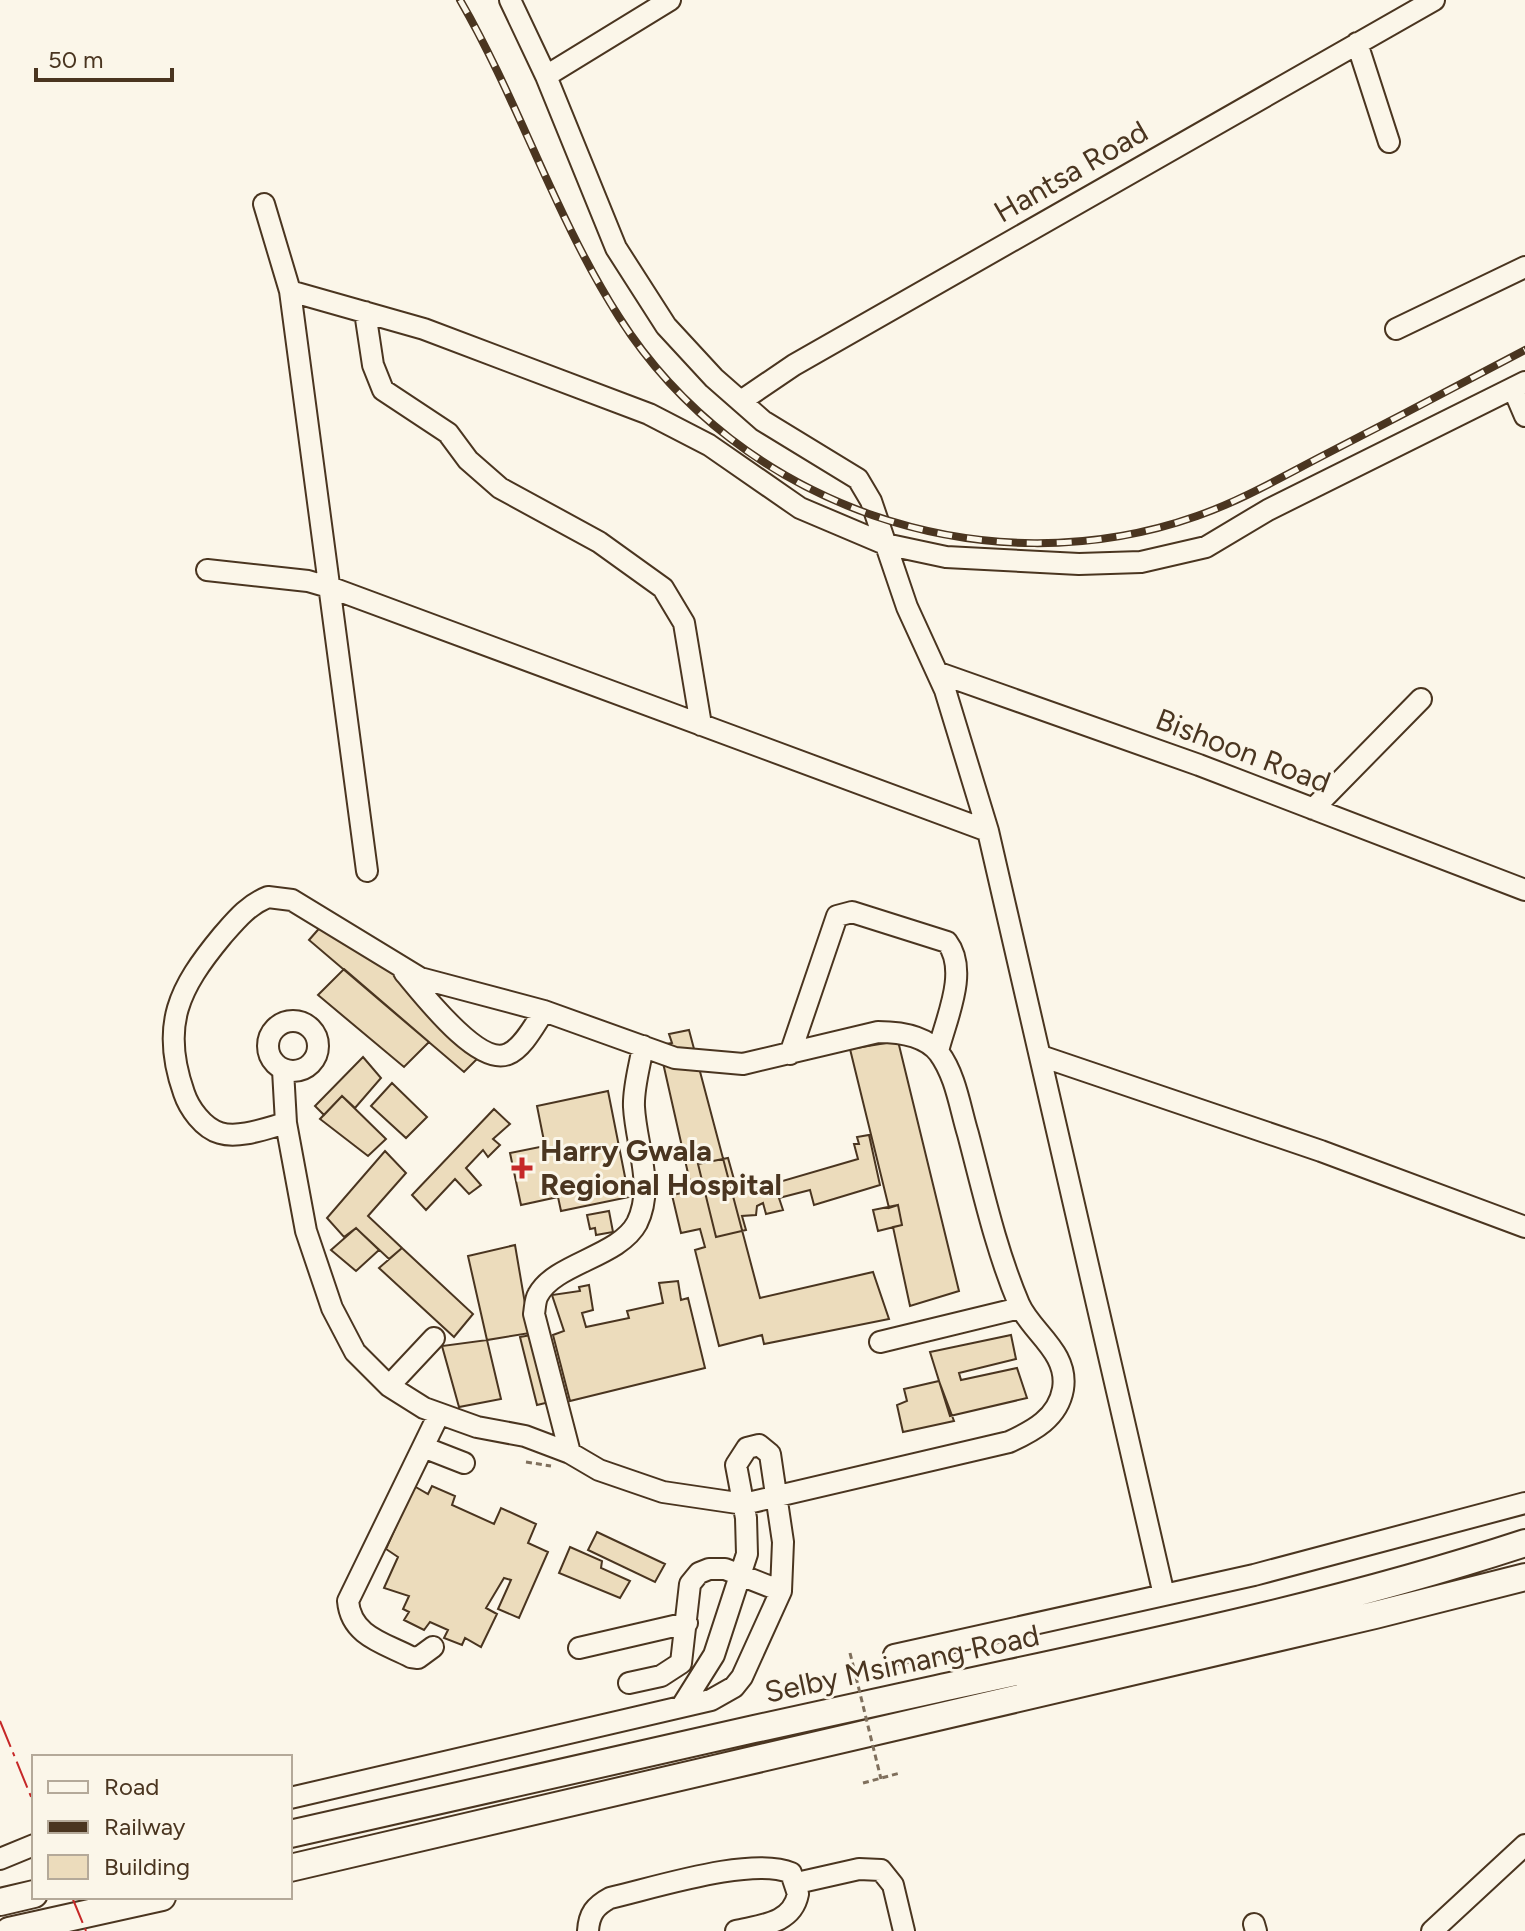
<svg xmlns="http://www.w3.org/2000/svg" width="1525" height="1931" viewBox="0 0 1525 1931" font-family="Figtree,sans-serif">
	<style>
		.building { fill: #ecdcbc; stroke: #4a3520; stroke-width: 2 }
		.lines { fill: none; stroke-linecap: round; stroke-linejoin: round }
		.minor-casing { stroke: #4a3520; stroke-width: 24 }
		.major-casing { stroke: #4a3520; stroke-width: 30 }
		.path { stroke: #7f6f5c; stroke-width: 3; stroke-dasharray: 6 4; stroke-linecap: butt }
		.minor { stroke: #fbf6e9; stroke-width: 20 }
		.major { stroke: #fbf6e9; stroke-width: 26 }
		.rail-casing { stroke: #4a3520; stroke-width: 8 }
		.rail { stroke: #fbf6e9; stroke-width: 5; stroke-dasharray: 15; stroke-linecap: butt }
		.path-bridge { stroke: #7f6f5c; stroke-width: 3; stroke-dasharray: 6 4; stroke-linecap: butt }
		.power { stroke: #c62828; stroke-width: 2; stroke-dasharray: 28 6 4 6; stroke-linecap: butt }
		.poi-dot { fill: #c62828; stroke: #fbf6e9; stroke-width: 3 }
		.labels { text-anchor: middle; stroke-width: 6; stroke-linejoin: round; paint-order: stroke }
		.street-label { font-size: 30px; fill: #4a3520; stroke: #fbf6e9 }
		.poi-label { font-size: 30px; font-weight: bold; fill: #4a3520; stroke: #fbf6e9; text-anchor: start }
	</style>
	<rect width="100%" height="100%" fill="#fbf6e9"/>
	<path class="building" d="M331,915l155,135 -22,22 -155,-132z
		M344,969l85,73 -25,25 -86,-72z
		M689,1030l71,268 113,-26 16,47 -125,25 -2,-9 -43,11 -24,-96 10,-3 -5,-18 -19,4 -9,-38 20,-4 -33,-146 13,-2 -3,-9z
		M898,1041l61,250 -49,15 -17,-79 9,-2 -4,-20 -9,3 -39,-159z
		M363,1057l18,21 -26,30 -13,-12 -18,19 -9,-9z
		M392,1083l35,34 -21,21 -35,-32z
		M608,1091l21,106 -68,14 -3,-14 -37,8 -11,-52 35,-7 -8,-40z
		M342,1096l44,43 -18,17 -48,-37z
		M494,1109l16,15 -17,15 7,6 -12,12 -5,-7 -17,18 15,17 -12,9 -14,-15 -29,31 -14,-15z
		M869,1135l11,50 -66,20 -4,-15 -31,8 4,12 -17,4 -3,-11 -6,3 -1,9 -14,1 4,14 -30,7 -18,-73 30,-6 7,25 15,-3 2,10 106,-31 -4,-15h5l-2,-7z
		M385,1151l21,22 -38,43 34,32 -13,11 -33,-31 -12,9 -17,-19z
		M898,1205l4,20 -24,6 -5,-21z
		M609,1211l4,21 -17,3 -1,-7 -5,1 -3,-14z
		M356,1228l23,22 -23,21 -25,-21z
		M515,1245l15,88 -43,7 -19,-84z
		M402,1248l71,66 -19,23 -75,-69z
		M678,1281l3,19 7,-2 17,70 -135,33 -17,-66 11,-4 -12,-36 28,-4 -1,-4 10,-2 4,25 -11,3 4,14 43,-9 -2,-7 36,-8 -4,-20z
		M542,1333l12,68 -17,4 -17,-68z
		M1011,1335l5,24 -57,14 2,7 56,-12 10,30 -77,18 -20,-64z
		M487,1340l14,59 -42,8 -17,-61z
		M939,1381l15,40 -51,11 -6,-27 10,-4 -3,-12z
		M414,1486l14,8 4,-8 23,10 -3,9 42,19 7,-16 35,16 -8,19 20,9 -29,66 -21,-9 13,-29 -7,-2 -18,30 11,6 -16,33 -16,-9 -3,7 -18,-7 4,-8 -18,-8 -6,8 -20,-10 5,-8 -6,-3 6,-13 -25,-8 14,-31 -12,-8z
		M597,1532l68,32 -10,18 -67,-32z
		M570,1547l32,14 -1,7 29,13 -10,17 -61,-25z"/>
	<g class="lines">
		<defs>
			<path id="minor" d="M510,0l36,76 70,172 50,78 48,52 49,43 95,58 13,22 36,106 38,83 43,141 176,764
				M1357,43l32,99
				M546,76l124,-76
				M264,204l26,87 77,580
				M290,291l134,38 225,85 60,31 91,63 85,36 61,13 133,7 62,-2 65,-15 62,-37 257,-128
				M365,312l8,53 10,25 65,43 20,27 32,28 99,54 64,46 21,35 17,102
				M1396,329l129,-62
				M1513,388l12,28
				M741,401l53,-36 640,-365
				M207,570l101,11 24,7 656,243
				M939,673l260,92 326,125
				M1313,809l108,-110
				M404,972c18,21 74,95 104,82 15,-6 27,-30 36,-43
				M268 1046a25 25 0 1 1 50 0a25 25 0 1 1-50 0Z
				M790,1054l47,-138 15,-4 95,30c22,29 -1,77 -9,109
				M1041,1056l280,95 204,76
				M283,1070l3,53 20,108 26,77 23,44 34,34 35,22 53,19 48,9 45,17 29,17 64,22 81,12 265,-62c24,-11 49,-24 54,-53 6,-37 -32,-57 -44,-85 -23,-54 -36,-113 -51,-170 -8,-26 -12,-58 -29,-81 -14,-18 -40,-21 -61,-21l-135,32 -68,-6 -131,-47 -124,-33 -128,-78 -24,-3c-20,8 -32,23 -46,39 -43,52 -62,89 -38,157 5,15 19,35 36,40 19,6 47,-5 66,-10
				M880,1342l140,-34
				M389,1386l45,-48
				M423,1447l41,16
				M570,1453l-36,-139c1,-6 1,-14 4,-19 17,-32 81,-38 99,-72 18,-37 -1,-77 -3,-116 -1,-19 6,-42 9,-61
				M433,1647l-15,11 -7,-1c-27,-14 -60,-21 -63,-56l91,-187
				M579,1648l108,-25
				M894,1655l360,-80 271,-72
				M629,1683l32,-7 20,-13 9,-79 9,-11 10,-4h16l56,22
				M290,1798l421,-98 23,-13 8,-10 39,-86 2,-49 -13,-88 -11,-9 -12,3 -11,17 10,53 1,36 -33,101 -32,51
				M0,1859l34,-14
				M797,1883l62,-14 22,1 12,15 11,46
				M1254,1924l2,7
				M588,1931c1,-17 7,-25 22,-33 44,-10 142,-42 181,-25l7,21c-6,30 -37,31 -62,37
				M1432,1931l93,-86"/>
			<path id="major" d="M290,1834c215,-50 431,-98 647,-145 197,-43 396,-83 588,-146
				M290,1868l1085,-253 150,-38
				M0,1902l34,-8
				M9,1931l153,-34"/>
		</defs>
		<use href="#minor" class="minor-casing"/>
		<use href="#major" class="major-casing"/>
		<path class="path" d="M526,1462l25,4
			M850,1653l6,24
			M863,1783l37,-10"/>
		<use href="#minor" class="minor"/>
		<use href="#major" class="major"/>
		<defs>
			<path id="rail" d="M460,0c59,102 95,217 159,317 120,189 366,274 578,199 46,-16 88,-41 131,-63 66,-34 131,-68 197,-103"/>
		</defs>
		<use href="#rail" class="rail-casing"/>
		<use href="#rail" class="rail"/>
		<path class="path-bridge" d="M856,1677l25,102"/>
		<path class="power" d="M0,1721l34,83
			M72,1897l14,34"/>
	</g>
	<path class="poi-dot" d="M518 1156h8v8h8v8h-8v8h-8v-8h-8v-8h8z"/>
	<g class="labels">
		<g class="street-label">
			<text transform="translate(1071 172) rotate(-30)" y="10">Hantsa Road</text>
			<text transform="translate(1243 751) rotate(21)" y="10">Bishoon Road</text>
			<text transform="translate(902 1664) rotate(-12)" y="10">Selby Msimang Road</text>
		</g>
		<g class="poi-label">
			<text x="540" y="1161">Harry Gwala<tspan x="540" dy="34">Regional Hospital</tspan></text>
		</g>
	</g>
	<rect x="32" y="1755" width="260" height="144" fill="#fbf6e9" stroke="#b4a999" stroke-width="2"/>
	<rect x="48" y="1781" width="40" height="12" fill="#fbf6e9" stroke="#b4a999" stroke-width="2"/>
	<text x="104" y="1795" font-size="24" fill="#4a3520">Road</text>
	<rect x="48" y="1821" width="40" height="12" fill="#4a3520" stroke="#b4a999" stroke-width="2"/>
	<text x="104" y="1835" font-size="24" fill="#4a3520">Railway</text>
	<rect x="48" y="1855" width="40" height="24" fill="#ecdcbc" stroke="#b4a999" stroke-width="2"/>
	<text x="104" y="1875" font-size="24" fill="#4a3520">Building</text>
	<path d="M36 68v12h136v-12" fill="none" stroke="#4a3520" stroke-width="4"/>
	<text x="48" y="68" font-size="24" fill="#4a3520" stroke="#fbf6e9" stroke-width="6" paint-order="stroke">50 m</text>
</svg>
